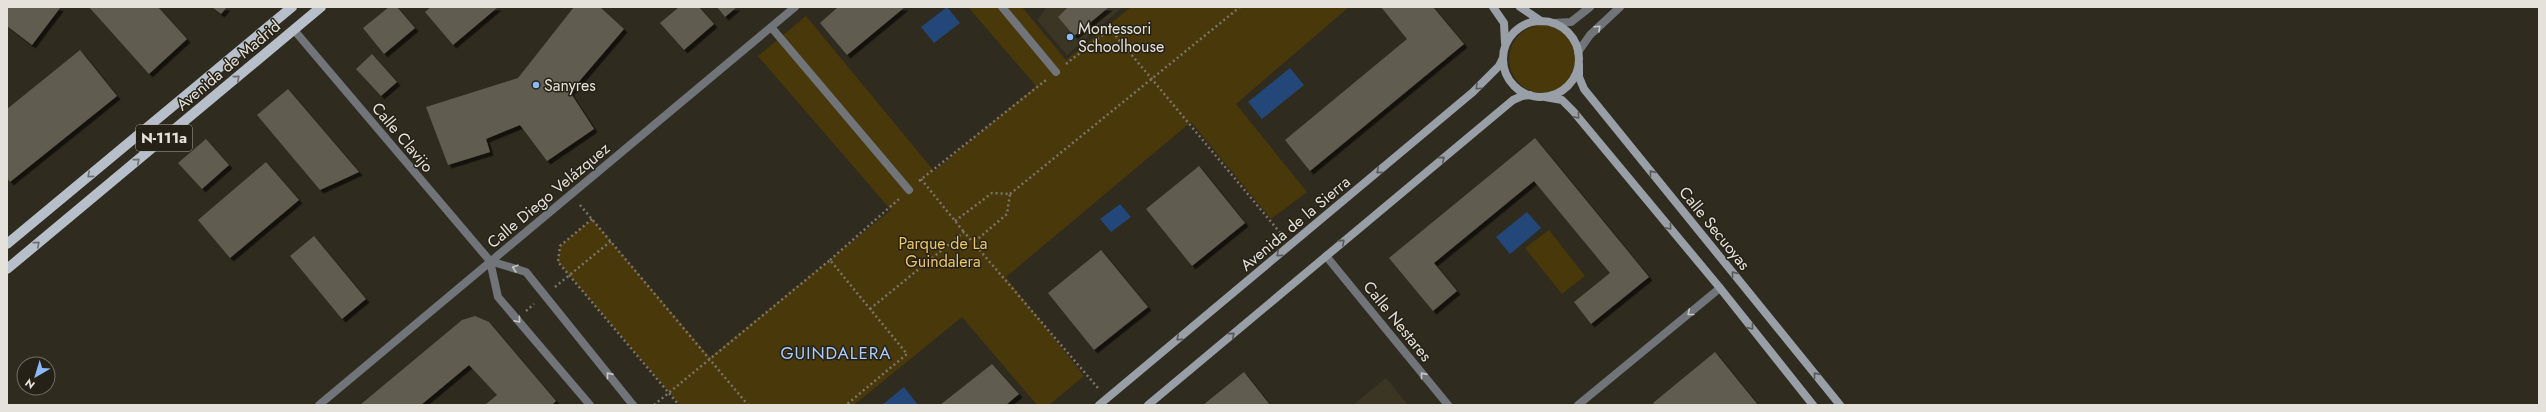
<svg xmlns="http://www.w3.org/2000/svg" width="2546" height="412" viewBox="0 0 2546 412" font-family="Jost,sans-serif">
	<style>
		.built { fill: #3b3524 }
		.green { fill: #48380a }
		.water { fill: #234779 }
		.building { fill: #605b4f; filter: url(#shadow) }
		.lines { fill: none; stroke-linecap: round; stroke-linejoin: round }
		.path { stroke: #7a766c; stroke-width: 2.5; stroke-dasharray: 2 3; stroke-linecap: butt }
		.minor { stroke: #71757a; stroke-width: 8 }
		.secondary { stroke: #999fa7; stroke-width: 8 }
		.primary { stroke: #b7bfca; stroke-width: 10 }
		.oneway { stroke: #c8c7c3 }
		.oneway2 { stroke: #6e7070 }
		.oneway3 { stroke: #595a57 }
		.poi-dot { fill: #8abafc; stroke: #252116; stroke-width: 1.5 }
		.labels { text-anchor: middle; stroke-width: 3; stroke-linejoin: round; paint-order: stroke }
		.shield { fill: #252116; stroke: #aba8a0; stroke-width: 1 }
		.shield-label { font-size: 15px; font-weight: bold; fill: #e5e2db }
		.poi-label { font-size: 16px; fill: #e5e2db; stroke: #252116; text-anchor: start }
		.street-label { font-size: 16px; fill: #e5e2db; stroke: #252116 }
		.park-label { font-size: 16px; fill: #edc766; stroke: #252116 }
		.neighbourhood-label { font-size: 17px; letter-spacing: 1px; fill: #a9cdff; stroke: #252116 }
	</style>
	<defs>
		<filter id="shadow"><feDropShadow dx="3.5" dy="3.5" stdDeviation="0" flood-color="#0009"/></filter>
	</defs>
	<rect width="100%" height="100%" fill="#2f2b1f"/>
	<path class="built" d="M1047,7h76l-56,48 -30,-35z
		M1386,378l22,27h-55z"/>
	<path class="green" d="M968,7h54l44,53 65,-53h218l-113,97 71,88 -36,27 -80,-97 -185,155 78,99 -35,29h-12l-75,-88 -108,88h-174l-122,-143 2,-16 32,-27 118,138 181,-147 -133,-154 48,-40 128,155 102,-85z
		M1509 59a34 34 0 1 1 68 0a34 34 0 1 1-68 0Z
		M1549,230l36,46 -23,18 -37,-46z"/>
	<path class="water" d="M947,7l13,16 -26,20 -13,-16z
		M1290,68l14,17 -42,34 -14,-17z
		M1120,204l11,13 -20,15 -11,-13z
		M1527,212l14,16 -31,26 -14,-17z
		M904,387l14,18h-36z"/>
	<path class="building" d="M7,7h51l2,1 -28,37 -25,-19z
		M89,7h69l29,32 -38,35z
		M212,7h15l-6,7z
		M389,7h8l18,21 -31,26 -21,-26z
		M431,7h67l-45,38 -28,-33z
		M574,7h26l24,22 -54,63 24,37 -47,32 -27,-36 -34,14 4,13 -42,13 -22,-58 92,-29z
		M679,7h20l15,17 -30,26 -24,-27z
		M717,7h20l-12,10z
		M838,7h67l-58,48 -27,-32z
		M1068,7h41l-35,29 -16,-19z
		M1381,7h52l31,37 -154,127 -25,-31 122,-101z
		M80,50l37,46 -107,86 -3,-4v-69z
		M372,54l25,28 -16,14 -25,-27z
		M288,89l71,83 -39,18 -63,-75z
		M1535,138l114,139 -58,47 -17,-22 36,-29 -76,-92 -100,82 23,28 -24,20 -44,-53z
		M206,139l23,26 -27,24 -24,-26z
		M266,162l33,38 -69,58 -32,-38z
		M1199,166l46,57 -53,43 -46,-57z
		M314,236l52,63 -24,20 -52,-63z
		M1101,250l47,57 -54,43 -46,-57z
		M475,316l14,6 67,79 -4,4h-67l12,-10 -28,-30 -48,40h-61l102,-85z
		M1715,352l43,53h-103l-2,-2z
		M992,364l27,30 -13,11h-66z
		M1244,372l26,33h-67z"/>
	<g class="lines">
		<path class="path" d="M1066,64l44,-35 172,206
			M921,179l43,53
			M919,181l127,-101
			M1010,194l230,-187
			M580,205l168,200
			M592,219l-32,27 -2,16 121,143
			M955,221l37,-28 18,1 -3,20 -34,29
			M830,260l69,-61
			M555,287l56,-46
			M870,309l94,-77 134,156
			M526,311l8,-7
			M654,405l176,-145 77,94 -61,51"/>
		<path class="minor" d="M1002,7l54,65
			M1554,23l17,-1 19,-15
			M771,27l138,163
			M294,30l196,231 8,36 92,108
			M1578,52l12,-17 30,-28
			M1326,256l122,149
			M490,261l36,11 107,133
			M319,405l476,-398
			M1578,405l142,-117"/>
		<path class="secondary" d="M1493,7l11,16 1,20
			M1520,7l21,14
			M1503 59a38 38 0 1 1 76 0a38 38 0 1 1-76 0Z
			M1579,64v13l5,12 256,316
			M1545,97l17,3 11,11 147,177 93,117
			M1099,405l374,-313 26,-26 4,-8
			M1148,405l365,-305 9,-4 8,-1"/>
		<path class="primary" d="M7,244l285,-237
			M7,269l314,-262"/>
	</g>
	<defs><path id="oneway-chevron" d="M-2-3.5L2.5 0L-2 3.5" fill="none" stroke-width="1.6" stroke-linecap="round" stroke-linejoin="round"/></defs>
	<g class="oneway">
		<use href="#oneway-chevron" transform="translate(1598 28) rotate(-43)"/>
		<use href="#oneway-chevron" transform="translate(515 268) rotate(-164)"/>
		<use href="#oneway-chevron" transform="translate(1690 313) rotate(141)"/>
		<use href="#oneway-chevron" transform="translate(518 320) rotate(50)"/>
		<use href="#oneway-chevron" transform="translate(609 375) rotate(-129)"/>
		<use href="#oneway-chevron" transform="translate(1423 375) rotate(-129)"/>
	</g>
	<g class="oneway2">
		<use href="#oneway-chevron" transform="translate(237 78) rotate(-40)"/>
		<use href="#oneway-chevron" transform="translate(137 161) rotate(-40)"/>
		<use href="#oneway-chevron" transform="translate(90 175) rotate(140)"/>
		<use href="#oneway-chevron" transform="translate(37 244) rotate(-40)"/>
	</g>
	<g class="oneway3">
		<use href="#oneway-chevron" transform="translate(1478 87) rotate(137)"/>
		<use href="#oneway-chevron" transform="translate(1577 116) rotate(50)"/>
		<use href="#oneway-chevron" transform="translate(1442 159) rotate(-40)"/>
		<use href="#oneway-chevron" transform="translate(1379 171) rotate(140)"/>
		<use href="#oneway-chevron" transform="translate(1652 173) rotate(-129)"/>
		<use href="#oneway-chevron" transform="translate(1669 227) rotate(50)"/>
		<use href="#oneway-chevron" transform="translate(1342 242) rotate(-40)"/>
		<use href="#oneway-chevron" transform="translate(1279 254) rotate(140)"/>
		<use href="#oneway-chevron" transform="translate(1734 274) rotate(-129)"/>
		<use href="#oneway-chevron" transform="translate(1751 327) rotate(51)"/>
		<use href="#oneway-chevron" transform="translate(1232 335) rotate(-40)"/>
		<use href="#oneway-chevron" transform="translate(1179 338) rotate(140)"/>
		<use href="#oneway-chevron" transform="translate(1816 375) rotate(-129)"/>
	</g>
	<g class="poi-dot">
		<circle cx="1070" cy="37" r="4"/>
		<circle cx="536" cy="85" r="4"/>
	</g>
	<g class="labels">
		<rect class="shield" x="136" y="125" width="56" height="26" rx="3"/>
		<g class="shield-label">
			<text x="164" y="143">N-111a</text>
		</g>
		<g class="poi-label">
			<text x="1078" y="34">Montessori<tspan x="1078" dy="18">Schoolhouse</tspan></text>
			<text x="544" y="91">Sanyres</text>
		</g>
		<g class="street-label">
			<text transform="translate(228 65) rotate(-40)" y="6">Avenida de Madrid</text>
			<text transform="translate(403 137) rotate(50)" y="6">Calle Clavijo</text>
			<text transform="translate(548 195) rotate(-40)" y="6">Calle Diego Velázquez</text>
			<text transform="translate(1295 223) rotate(-40)" y="6">Avenida de la Sierra</text>
			<text transform="translate(1715 228) rotate(51)" y="6">Calle Secuoyas</text>
			<text transform="translate(1398 321) rotate(51)" y="6">Calle Nestares</text>
		</g>
		<g class="park-label">
			<text x="943" y="249">Parque de La<tspan x="943" dy="18">Guindalera</tspan></text>
		</g>
		<g class="neighbourhood-label">
			<text x="836" y="359">GUINDALERA</text>
		</g>
	</g>
	<rect width="2546" height="412" fill="none" stroke="#e5e2db" stroke-width="16"/>
	<g transform="translate(36 376) rotate(218)"><circle r="19" fill="#252116" stroke="#726e65"/>
	<path d="M0-3L7 15L0 10L-7 15Z" fill="#8abafc"/>
	<text y="-6" font-size="11" font-weight="bold" text-anchor="middle" fill="#e5e2db">N</text>
	</g>
</svg>
